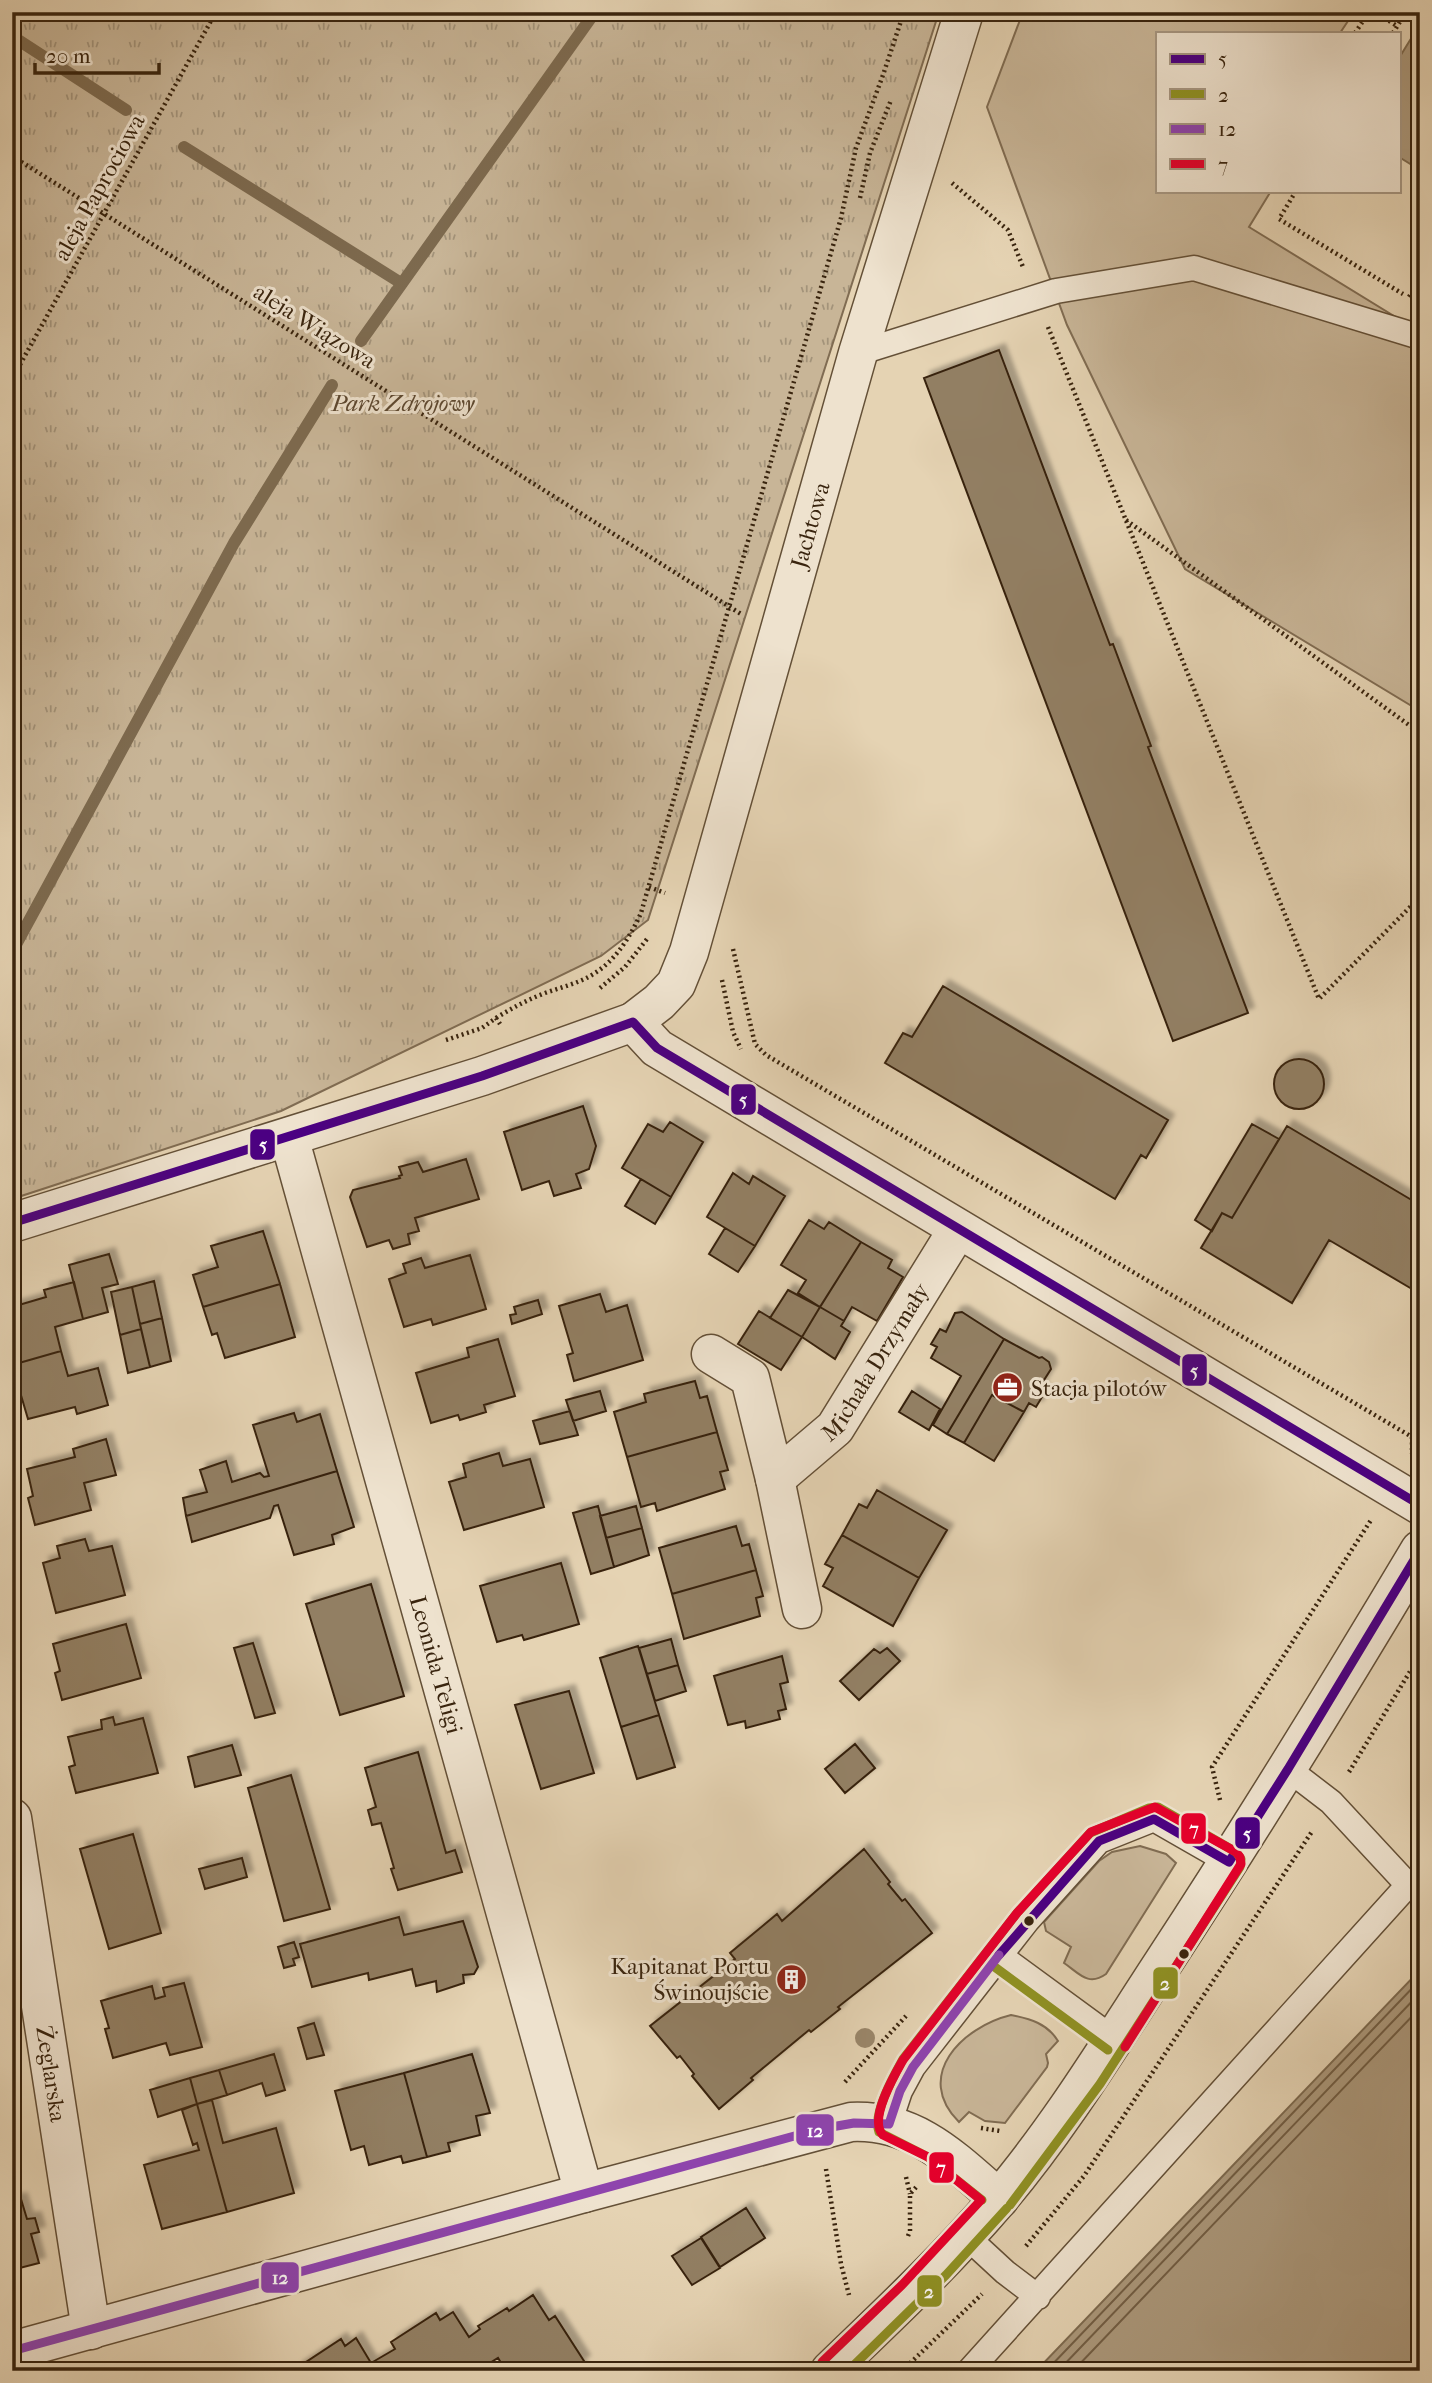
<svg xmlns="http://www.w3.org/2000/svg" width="1432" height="2383" viewBox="0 0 1432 2383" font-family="'IM FELL French Canon',serif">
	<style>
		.grass { fill: #c8b597; stroke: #806c52; stroke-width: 2 }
		.park { fill: url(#park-tufts); stroke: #806c52; stroke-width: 2 }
		.water { fill: #ab987b; stroke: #7d6a4f; stroke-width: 2 }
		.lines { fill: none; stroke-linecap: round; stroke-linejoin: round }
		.shore { stroke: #725e44; stroke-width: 2 }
		.stream { stroke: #7d6a4f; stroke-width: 12 }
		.building { fill: #927f64; stroke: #39240e; stroke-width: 2; filter: url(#shadow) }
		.service-casing { stroke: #645037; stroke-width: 27 }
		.minor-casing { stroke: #645037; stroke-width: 41 }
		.tertiary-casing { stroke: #645037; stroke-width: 41 }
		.path { stroke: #39240e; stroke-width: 4.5; stroke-dasharray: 2 3.5; stroke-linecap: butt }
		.service { stroke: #eee2ce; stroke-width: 24 }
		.minor { stroke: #eee2ce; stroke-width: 38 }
		.tertiary { stroke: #eee2ce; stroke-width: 38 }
		.bus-1-casing { stroke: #eee2ce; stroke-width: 14 }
		.bus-2-casing { stroke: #eee2ce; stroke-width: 14 }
		.bus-3-casing { stroke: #eee2ce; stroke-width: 14 }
		.bus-4-casing { stroke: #eee2ce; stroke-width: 14 }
		.bus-1 { stroke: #4b0082; stroke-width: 9 }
		.bus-2 { stroke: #8f9123; stroke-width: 9 }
		.bus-3 { stroke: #8e44ad; stroke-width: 9 }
		.bus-4 { stroke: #e4002b; stroke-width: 9 }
		.tree { fill: #9a876b }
		.bus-dot { fill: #39240e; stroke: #eee2ce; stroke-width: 2.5 }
		.labels { text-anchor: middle; stroke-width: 6; stroke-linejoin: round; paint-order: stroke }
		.street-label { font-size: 23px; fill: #39240e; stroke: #eee2ce }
		.park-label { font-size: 23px; font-style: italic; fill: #5d4830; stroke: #eee2ce }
		.poi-label { font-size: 23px; fill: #39240e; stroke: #eee2ce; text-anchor: start }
		.line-badge { stroke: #eee2ce; stroke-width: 2.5 }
		.badge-label { font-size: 19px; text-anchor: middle; font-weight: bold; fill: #fff }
	</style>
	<defs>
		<pattern id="park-tufts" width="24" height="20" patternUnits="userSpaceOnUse" patternTransform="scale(1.75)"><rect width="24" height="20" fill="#c8b597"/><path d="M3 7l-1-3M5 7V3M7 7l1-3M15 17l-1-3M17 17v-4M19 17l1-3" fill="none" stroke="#a3937a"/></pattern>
		<filter id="shadow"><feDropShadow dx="6" dy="-6" stdDeviation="2" flood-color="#0004"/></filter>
	</defs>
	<rect width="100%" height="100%" fill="#e5d3b3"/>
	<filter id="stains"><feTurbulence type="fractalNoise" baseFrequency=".00286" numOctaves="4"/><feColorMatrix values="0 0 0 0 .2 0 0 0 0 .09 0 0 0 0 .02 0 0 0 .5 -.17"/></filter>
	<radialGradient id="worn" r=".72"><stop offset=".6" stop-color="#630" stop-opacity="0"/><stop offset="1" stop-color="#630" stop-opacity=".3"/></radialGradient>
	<path class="grass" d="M1023,12h331l-14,21h-183v158h114l-22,36 171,105v379l-235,-142 -118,-244 -80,-218z
		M1140,1846l26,8 10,9 -70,111c-18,13 -27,-1 -42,-11l7,-16 -25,-16 -2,-9 55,-61 13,-9z
		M1011,2015c19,4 36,8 47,26l-12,13 2,9 -1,4 -42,56 -20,-2 -16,-9 -10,10c-46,-46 3,-95 52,-107z"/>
	<path class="park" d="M12,12h927l-291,908 -47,36 -320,155 -269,88z"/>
	<path class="water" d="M1420,24v146l-21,-13v-99z
		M1420,1970v401h-384z"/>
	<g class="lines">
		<path class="shore" d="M1046,2371l374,-391
			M1058,2371l362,-378
			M1073,2371l347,-363"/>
		<path class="stream" d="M12,36l114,74
			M184,147l217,136
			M361,341l234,-329
			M12,952l222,-409 98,-158"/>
	</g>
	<path class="building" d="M999,350l111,295 3,-1 38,102 -3,1 100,266 -75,28 -249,-663z
		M943,986l225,134 -22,38 -5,-3 -26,44 -230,-136 18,-30 9,4z
		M1274 1084a25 25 0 1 1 50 0a25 25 0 1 1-50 0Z
		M583,1106l13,40 -7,23 -13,5 5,14 -27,8 -5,-15 -27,9 -18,-58z
		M670,1122l33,20 -32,55 -49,-29 26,-44 15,8z
		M1252,1124l27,15 -47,79 -10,-5 -10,18 -17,-11z
		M1287,1126l133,79v82l-3,5 -88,-52 -37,63 -91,-55 21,-35 10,5z
		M466,1159l13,40 -64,19 4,13 -11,3 2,10 -17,5 -4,-9 -22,7 -17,-50 3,-7 47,-12 -1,-2 3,-1 -3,-8 19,-5 5,10z
		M733,1173l16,11 4,-8 32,20 -30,50 -48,-29z
		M641,1179l30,18 -16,27 -30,-18z
		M809,1220l15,9 5,-7 32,20 -41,65 -22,-14 8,-13 -25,-15z
		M725,1228l30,18 -17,26 -29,-18z
		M263,1231l17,53 -77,23 -10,-32 25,-8 -7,-21z
		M861,1242l31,18 -4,8 15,9 -26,44 -25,-14 -8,14 -24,-14z
		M109,1254l9,30 -16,4 6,24 -25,7 -14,-54z
		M470,1255l16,54 -53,16 -2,-6 -27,8 -15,-48 17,-6 -3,-9 18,-6 4,10z
		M154,1281l8,37 -22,6 -8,-37z
		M74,1282l9,37 -28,8 6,24 -49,14v-58l34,-10 -2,-7z
		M280,1284l15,53 -70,21 -8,-25 -5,2 -9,-28z
		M132,1287l9,42 -21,6 -9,-43z
		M788,1290l32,17 -18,30 -32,-19z
		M600,1294l6,18 21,-7 16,55 -69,21 -7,-26 6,-2 -14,-47z
		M538,1300l4,14 -30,10 -2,-9 6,-1 -2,-7z
		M820,1307l24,14 -3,5 9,6 -15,27 -33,-22z
		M759,1311l43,26 -21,33 -43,-26z
		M962,1312l42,27 -57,95 -14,-9 28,-49 -30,-18 6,-11 -6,-3 9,-15 6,3 9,-19z
		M162,1318l9,43 -21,6 -10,-43z
		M141,1329l9,38 -22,6 -8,-38z
		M498,1339l17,57 -31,9 2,7 -26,8 -2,-5 -27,8 -15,-50 53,-16 -2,-9z
		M1004,1339l35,19 3,-1 7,5 2,7 -12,19 6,4 -9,15 -7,-4 -5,9 -32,-17 -28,48 -17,-9z
		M61,1351l7,25 30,-8 10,37 -31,9 -2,-7 -47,12 -8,-27 -5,1 -3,-28z
		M695,1381l5,17 7,-2 10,36 -90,25 -13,-45 32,-10 -2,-8z
		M600,1391l6,20 -33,10 -7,-21z
		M912,1391l28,18 -11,21 -30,-18z
		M992,1395l32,17 -30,49 -30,-18z
		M570,1411l8,24 -38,9 -7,-23z
		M294,1413l3,9 23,-8 17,57 -151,45 -3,-18 24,-6 -7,-22 26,-9 6,21 28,-9 4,4 5,-1 -16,-51z
		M717,1432l11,38 -8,2 5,17 -68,22 -2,-8 -14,4 -14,-50z
		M106,1439l10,36 -32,8 7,27 -56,15 -7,-27 5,-2 -6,-27 48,-12 -2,-8z
		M499,1453l4,13 27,-7 14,48 -80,23 -15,-48 17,-5 -3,-13z
		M337,1471l17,56 -22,8 2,9 -40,11 -16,-50 -4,1 -4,12 -78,24 -6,-26z
		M877,1490l70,40 -28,48 -77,-43 17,-31 8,4z
		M598,1506l16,61 -23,7 -18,-61z
		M636,1506l6,22 -36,10 -6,-22z
		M736,1526l6,20 7,-2 7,26 -84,24 -13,-46z
		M642,1528l7,27 -35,12 -8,-29z
		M842,1535l77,43 -26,48 -70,-40 10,-18 -8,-4z
		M85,1539l4,12 23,-5 13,49 -69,18 -13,-50 17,-5 -3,-12z
		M561,1563l18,61 -55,16 -2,-5 -25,7 -17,-56z
		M756,1570l7,26 -7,2 4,18 -76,23 -12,-45z
		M371,1584l33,112 -64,19 -34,-111z
		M126,1624l15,54 -79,22 -7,-27 5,-2 -7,-27z
		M671,1639l7,26 -31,9 -8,-26z
		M253,1643l22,70 -20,5 -21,-70z
		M638,1646l21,69 -38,12 -21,-69z
		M887,1648l13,13 -41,39 -19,-19 34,-32 6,4z
		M782,1656l6,26 -8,2 6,25 -8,2 2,8 -34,9 -1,-7 -17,4 -14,-49z
		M678,1665l8,26 -31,10 -8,-27z
		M569,1691l25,82 -53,16 -26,-84z
		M659,1715l16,52 -38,12 -16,-52z
		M113,1717l2,8 28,-7 15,55 -82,20 -7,-26 6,-2 -7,-28 34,-8 -1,-9z
		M855,1744l20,24 -30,25 -20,-24z
		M232,1745l9,30 -46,12 -7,-30z
		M418,1752l28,101 9,-3 7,22 -64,18 -7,-21 3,-1 -13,-45 -9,2 -4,-15 8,-3 -11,-39z
		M291,1775l39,134 -46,12 -36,-133z
		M133,1834l28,99 -52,16 -29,-100z
		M864,1849l26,33 -2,2 14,17 3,-2 27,34 -94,74 2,2 -29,23 -2,-2 -58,48 2,2 -34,29 -27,-33 2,-2 -14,-18 -3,2 -27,-32 85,-67 -5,-6 47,-39 5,7z
		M242,1858l5,19 -42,12 -6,-20z
		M399,1917l5,18 59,-14 15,46 -4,7 -11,1 1,8 -27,9 -1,-11 -20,5 -4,-17 -43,11 -1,-7 -56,14 -12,-43z
		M294,1942l5,15 -6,2 2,6 -11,3 -6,-21z
		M184,1983l18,64 -32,8 -4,-12 -53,15 -8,-29 4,-1 -8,-27 51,-15 3,13 10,-3 -2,-8z
		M314,2023l10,32 -17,4 -9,-31z
		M274,2054l11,36 -19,6 -4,-13 -35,12 -8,-25z
		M472,2054l18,59 -14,3 4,19 -32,8 2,8 -23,6 -23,-84z
		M219,2070l8,25 -30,9 -7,-26z
		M404,2073l23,84 -24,6 -2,-7 -32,9 -5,-19 -13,4 -16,-59z
		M190,2078l7,26 -39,13 -8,-27z
		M212,2100l11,43 53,-15 18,65 -67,19 -30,-108z
		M197,2104l30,108 -65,17 -18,-64 55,-15 -2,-7 -4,2 -11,-35z
		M21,2199l6,20 8,-1 4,14 -8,2 8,29 -27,7v-69z
		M746,2208l19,30 -45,29 -19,-30z
		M701,2238l19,30 -28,17 -20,-29z
		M533,2295l16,25 6,-4 29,45 -6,4 4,6h-76l-8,-13 -21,13h-179l-1,-3 44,-29 4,7 11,-8 15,25 24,-14 -4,-7 45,-29 4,7 13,-8 16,25 11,-8 -2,-3 29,-18 2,3z"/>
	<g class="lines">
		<defs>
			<path id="service" d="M858,353l198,-62 138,-23 226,69
				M999,1955l116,85
				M889,2124l11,-33 13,-24 114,-146 72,-80 55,-22 75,43
				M966,2236l39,36 33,25
				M969,2371l439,-486 -77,-83 -43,-33"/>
			<g id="minor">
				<path id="s1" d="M289,1137l295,1056"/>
				<path d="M12,1223l470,-147 151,-54"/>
				<path d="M711,1354l39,24 25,101 27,130"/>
				<path id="s2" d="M775,1479l60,-51 123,-199"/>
				<path id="s3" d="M12,1818l79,512"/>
				<path d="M12,2351l572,-158 267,-71c64,-3 103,38 148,77"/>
			</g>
			<path id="tertiary" d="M964,12l-106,341 -169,599 -13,32 -17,18 -26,20 24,26 763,457
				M830,2371c57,-55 115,-109 167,-170 63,-74 113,-157 166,-238 89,-136 174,-274 257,-413"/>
		</defs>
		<use href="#service" class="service-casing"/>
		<use href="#minor" class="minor-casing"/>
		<use href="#tertiary" class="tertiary-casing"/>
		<path class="path" d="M1375,12l22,14
			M1355,33l14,-21
			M1393,33l13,-21
			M12,156l729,458
			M952,183l56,47 15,37
			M1296,191l-17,28 124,75
			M860,198l10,-45 21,-53
			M1409,297l11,-18
			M1048,327l271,672 101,-102
			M12,379l204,-367
			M1126,520l294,213
			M649,887l16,6
			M733,949l22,95 11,11 646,382v17
			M722,980l11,52 8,17
			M600,988l25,-21 22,-28
			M496,1018c16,-10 31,-18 49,-25 17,-6 35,-10 50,-20 22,-14 36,-38 46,-60l200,-695 15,-70 27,-73 21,-63
			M446,1040l36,-12 14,-10 6,9
			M1349,1772l71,-117
			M1220,1800l-8,-33 159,-247
			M845,2082l61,-66
			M981,2128l19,3
			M826,2169l15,95 8,31
			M906,2177l4,17
			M908,2236l2,-5v-37l8,-9
			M1026,2246l58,-70 229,-346
			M781,2371l10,-7
			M902,2371l80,-77"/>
		<use href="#service" class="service"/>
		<use href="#minor" class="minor"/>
		<use href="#tertiary" class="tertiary"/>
		<defs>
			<path id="bus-1" d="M12,1223l470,-147 151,-54 24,26 763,457
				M999,1955l100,-114 55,-22 75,43 59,-93 132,-219"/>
			<path id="bus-2" d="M992,1965l116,85
				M982,2200l-54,-43 -49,-25c-7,-18 15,-57 24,-73l114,-146 73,-80 59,-25 9,-1 78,45 5,7 -1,8 -140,217 -90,121
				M848,2371l98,-96 61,-67"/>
			<path id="bus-3" d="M12,2351l808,-222 34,-6 35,1 11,-33 13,-24 86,-112"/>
			<path id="bus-4" d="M822,2362l80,-77 79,-85 -53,-43 -45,-22c-15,-15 11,-59 20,-75l114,-147 74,-81 64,-25 81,45 4,5 1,7 -116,183"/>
		</defs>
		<use href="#bus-1" class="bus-1-casing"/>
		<use href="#bus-2" class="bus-2-casing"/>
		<use href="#bus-3" class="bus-3-casing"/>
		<use href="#bus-4" class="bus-4-casing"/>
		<use href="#bus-1" class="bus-1"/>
		<use href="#bus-2" class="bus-2"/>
		<use href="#bus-3" class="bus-3"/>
		<use href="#bus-4" class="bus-4"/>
	</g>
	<circle class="tree" cx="865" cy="2038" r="10"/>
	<defs>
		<symbol id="office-disc" viewBox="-11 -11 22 22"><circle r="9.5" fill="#8f2418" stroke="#eee2ce"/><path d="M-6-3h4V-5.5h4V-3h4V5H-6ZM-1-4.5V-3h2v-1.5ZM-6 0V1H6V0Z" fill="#fff"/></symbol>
		<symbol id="building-disc" viewBox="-11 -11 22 22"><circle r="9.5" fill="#8f2418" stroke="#eee2ce"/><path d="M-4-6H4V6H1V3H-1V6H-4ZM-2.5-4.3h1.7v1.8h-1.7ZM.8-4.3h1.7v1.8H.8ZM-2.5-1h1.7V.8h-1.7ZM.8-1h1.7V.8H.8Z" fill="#fff"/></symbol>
	</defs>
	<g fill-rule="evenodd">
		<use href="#office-disc" x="990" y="1370" width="35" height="35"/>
		<use href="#building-disc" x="774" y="1962" width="35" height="35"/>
	</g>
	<g class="bus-dot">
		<circle cx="1029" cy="1921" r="6"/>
		<circle cx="1184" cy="1954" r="6"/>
	</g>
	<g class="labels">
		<g class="street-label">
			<text transform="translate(99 187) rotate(-61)" y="8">aleja Paprociowa</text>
			<text transform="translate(315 326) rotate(32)" y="8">aleja Wiązowa</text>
			<text transform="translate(810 525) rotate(-74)" y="8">Jachtowa</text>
			<text dy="8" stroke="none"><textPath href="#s2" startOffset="156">Michała Drzymały</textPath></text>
			<text dy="8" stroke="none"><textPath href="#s1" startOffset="548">Leonida Teligi</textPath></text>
			<text dy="8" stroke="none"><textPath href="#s3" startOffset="259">Żeglarska</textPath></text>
		</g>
		<g class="park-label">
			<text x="403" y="411">Park Zdrojowy</text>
		</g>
		<g class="poi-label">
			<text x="1031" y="1396">Stacja pilotów</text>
			<text x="769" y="1974" text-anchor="end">Kapitanat Portu<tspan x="769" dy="26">Świnoujście</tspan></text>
		</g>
	</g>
	<g class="line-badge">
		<rect x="730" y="1083" width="27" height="33" rx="7" fill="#4b0082"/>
		<rect x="249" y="1128" width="27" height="33" rx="7" fill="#4b0082"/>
		<rect x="1181" y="1353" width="27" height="34" rx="7" fill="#4b0082"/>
		<rect x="1180" y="1812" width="27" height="33" rx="7" fill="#e4002b"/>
		<rect x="1234" y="1816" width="27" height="34" rx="7" fill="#4b0082"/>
		<rect x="1152" y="1966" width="27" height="34" rx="7" fill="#8f9123"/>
		<rect x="795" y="2113" width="40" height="34" rx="7" fill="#8e44ad"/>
		<rect x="928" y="2151" width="27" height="33" rx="7" fill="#e4002b"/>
		<rect x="260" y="2261" width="40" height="33" rx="7" fill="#8e44ad"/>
		<rect x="916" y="2274" width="27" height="34" rx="7" fill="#8f9123"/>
	</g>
	<g class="badge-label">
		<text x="743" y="1106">5</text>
		<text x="263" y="1151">5</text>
		<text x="1194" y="1377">5</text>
		<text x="1194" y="1835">7</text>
		<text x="1247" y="1840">5</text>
		<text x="1165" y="1990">2</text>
		<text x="815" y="2137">12</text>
		<text x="941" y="2174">7</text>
		<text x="280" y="2284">12</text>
		<text x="929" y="2298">2</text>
	</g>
	<rect width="1432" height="2383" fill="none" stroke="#e5d3b3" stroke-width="42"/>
	<rect x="14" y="14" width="1404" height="2355" fill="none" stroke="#39240e" stroke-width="3.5"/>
	<rect x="21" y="21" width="1390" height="2341" fill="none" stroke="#39240e" stroke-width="2"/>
	<rect x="1156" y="32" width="245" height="161" fill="#eee2ce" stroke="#a69681" stroke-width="2"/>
	<rect x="1170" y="54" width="35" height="10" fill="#4b0082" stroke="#a69681" stroke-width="2"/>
	<text x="1218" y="66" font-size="21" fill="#39240e">5</text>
	<rect x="1170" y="89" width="35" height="10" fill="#8f9123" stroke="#a69681" stroke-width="2"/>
	<text x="1218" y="102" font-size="21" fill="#39240e">2</text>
	<rect x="1170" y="124" width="35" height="10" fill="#8e44ad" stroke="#a69681" stroke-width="2"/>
	<text x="1218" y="136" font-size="21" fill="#39240e">12</text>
	<rect x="1170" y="159" width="35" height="10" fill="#e4002b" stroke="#a69681" stroke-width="2"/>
	<text x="1218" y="172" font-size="21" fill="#39240e">7</text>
	<path d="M35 63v10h124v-10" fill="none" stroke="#39240e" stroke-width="3.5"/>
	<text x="46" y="63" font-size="21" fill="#39240e" stroke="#eee2ce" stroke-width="5" paint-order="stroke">20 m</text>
	<rect width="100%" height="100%" filter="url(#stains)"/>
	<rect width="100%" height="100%" fill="url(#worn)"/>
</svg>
